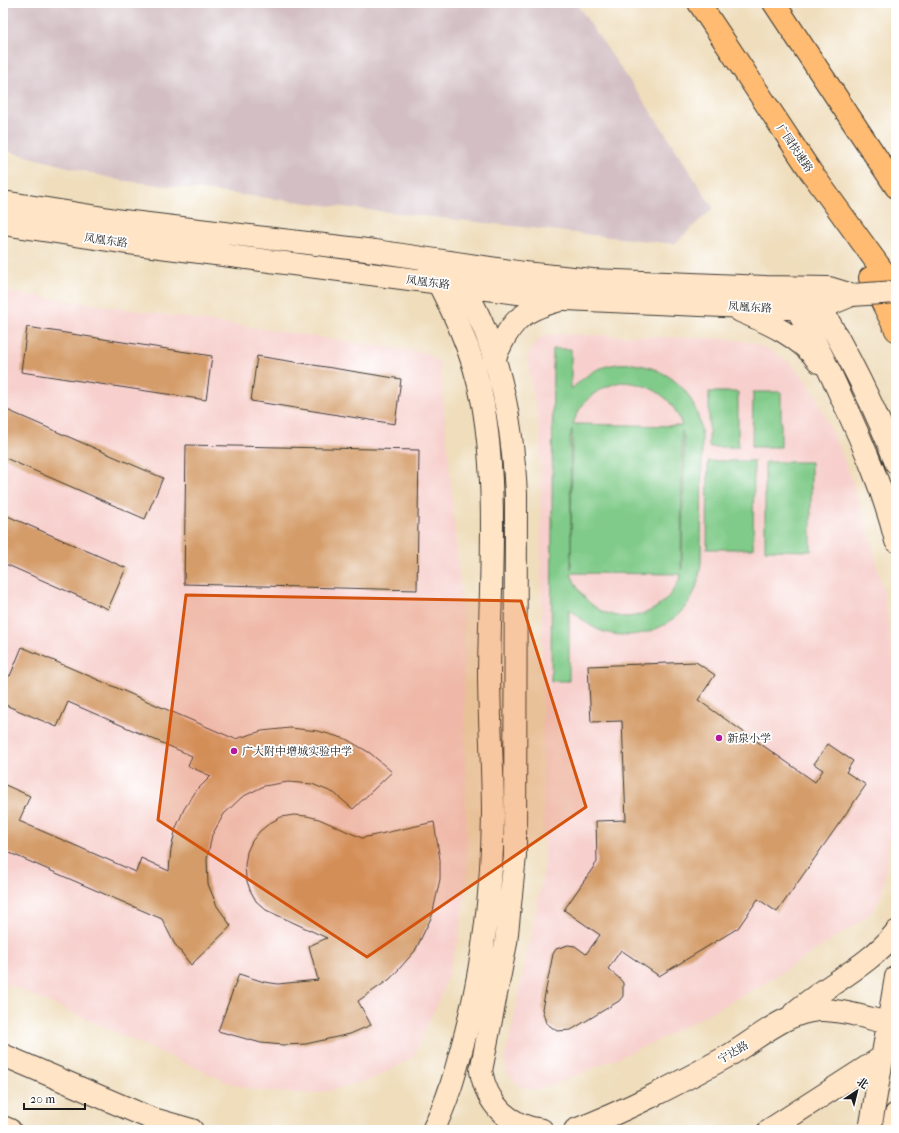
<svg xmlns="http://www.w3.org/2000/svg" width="899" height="1133" viewBox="0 0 899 1133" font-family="'IM FELL French Canon','Noto Serif SC',serif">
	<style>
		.built { fill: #f7d0cd }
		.industrial { fill: #d2bec3 }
		.green { fill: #80cb89; stroke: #4e7452; fill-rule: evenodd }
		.building { fill: #d49c69 }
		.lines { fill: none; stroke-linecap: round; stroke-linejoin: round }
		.secondary-casing { stroke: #3c3934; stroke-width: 24 }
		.highway-casing { stroke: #3c3934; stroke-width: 24 }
		.secondary { stroke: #ffe4c6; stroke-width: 22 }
		.highway { stroke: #febb71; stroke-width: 22 }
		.secondary-bridge-casing { stroke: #3c3934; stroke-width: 24; stroke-linecap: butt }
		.secondary-bridge { stroke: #ffe4c6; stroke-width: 22 }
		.marked { fill: #d4530e; fill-opacity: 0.2; stroke: #d4530e; stroke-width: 3; stroke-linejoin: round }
		.poi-dot { fill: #b5179e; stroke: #fff; stroke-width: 1.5 }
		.labels { text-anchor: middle; stroke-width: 3.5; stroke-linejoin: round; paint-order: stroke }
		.street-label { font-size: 11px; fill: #1c1c1c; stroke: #fff }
		.poi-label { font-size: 11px; fill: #1c1c1c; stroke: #fff; text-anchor: start }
	</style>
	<rect width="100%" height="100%" fill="#fff"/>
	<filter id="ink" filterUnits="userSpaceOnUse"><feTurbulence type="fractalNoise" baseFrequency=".025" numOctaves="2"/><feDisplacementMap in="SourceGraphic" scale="8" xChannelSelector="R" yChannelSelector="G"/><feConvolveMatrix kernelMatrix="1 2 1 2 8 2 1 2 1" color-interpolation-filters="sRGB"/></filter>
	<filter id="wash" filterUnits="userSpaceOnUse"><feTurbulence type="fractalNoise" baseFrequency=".012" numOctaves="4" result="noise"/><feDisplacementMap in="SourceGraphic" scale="16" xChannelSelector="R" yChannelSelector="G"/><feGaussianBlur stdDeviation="0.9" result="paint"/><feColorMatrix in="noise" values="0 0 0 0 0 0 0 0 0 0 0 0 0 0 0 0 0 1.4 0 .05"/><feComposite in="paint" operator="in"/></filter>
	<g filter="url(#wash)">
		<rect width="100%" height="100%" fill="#efddbb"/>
		<path class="built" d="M3,291l424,62 13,11 23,257 4,260 -8,56 -17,56 -29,64 -21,12 -21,10 -46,13 -23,2 -47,-4 -23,-6 -229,-102z
			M560,334l169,5 21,3 20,8 17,11 15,15 12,17 29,64 24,68 17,69 10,70 2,116 -1,26 -13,88 -9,16 -13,12 -98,63 -103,55 -108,46 -16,4 -16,-4 -11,-12 -4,-16 5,-16 35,-172 -4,-434 -12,-75 2,-11 8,-10 10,-5z"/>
		<path class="industrial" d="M3,3h573l86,125 51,80 -39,36 -349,-39 -207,-25 -115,-30z"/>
		<path class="green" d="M553,349h18v40c10,-8 18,-17 30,-21 34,-13 79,4 93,38 5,11 7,21 8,32l-1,124c-1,12 -3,22 -8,33 -16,33 -60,49 -94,35 -12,-5 -20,-14 -30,-21v72h-18zM621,382c29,1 52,14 61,44l-109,-2c8,-24 24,-36 48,-42zM572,429l-1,139v1l-1,-131zM682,431l2,8 -2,131h-1zM571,573l110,1v1c-21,56 -91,56 -110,-2z
			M709,392h29v55h-29z
			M753,392h28v55h-29z
			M708,461h46l-1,88h-46z
			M765,462h46v89l-46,-1z"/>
		<g id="blocks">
			<path class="building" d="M27,327l185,29 -6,44 -185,-28z
				M257,356l144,23 -6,45 -144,-23z
				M7,410l156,68 -18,41 -142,-62v-37z
				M186,445l233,5 -2,140 -233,-6z
				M3,514l123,54 -18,41 -105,-46z
				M22,647l213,92 27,-8 28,-3 28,3 28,8 24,14 22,19 -39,37 -19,-16 -22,-9 -24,-2 -24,4 -22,11 -18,17 -12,21 -5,24 1,25 9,22 14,20 -40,39 -17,-22 -12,-24 -159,-69v-66l27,12 -11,25 117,51 5,-14 28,13 2,-22 5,-21 8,-19 12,-18 15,-15 -23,-10 4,-10 -124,-54 -11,25 -54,-23v-31l7,3z
				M696,662l19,13 -17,25 117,82 8,-12 -9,-6 14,-20 25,17 -7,11 20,13 -89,127 -19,-13 -20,29 -79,48 -38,-26 -13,19 11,9 4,5v13l-4,5 -48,29 -14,1 -11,-8 -4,-14 11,-55 3,-5 12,-4 7,1 11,8 14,-19 -36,-25 33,-48 -1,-41 30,-1 -4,-99 -31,1 -3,-56z
				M294,815l13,1 12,3 43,19 72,-16 6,38v19l-8,37 -17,35 -25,28 -32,22 13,24 -21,9 -44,10 -23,1 -22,-2 -43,-12 21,-57 25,8 14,2 40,-4 -9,-34 18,-8 -61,-28 -10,-9 -6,-11 -4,-12 -1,-13 2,-13 5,-11 8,-10 10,-8 11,-6z"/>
		</g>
	</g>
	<g filter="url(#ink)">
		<use href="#blocks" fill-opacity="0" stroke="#3c3934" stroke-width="1"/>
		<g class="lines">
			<defs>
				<path id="secondary" d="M3,202l120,19 252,30 149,22 68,7 174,7 63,1 23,7
					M3,224l118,18 444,57 203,9h53l31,-13
					M426,259c25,48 47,90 57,145 15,86 7,180 6,268 0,48 4,95 4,143 -1,74 -9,146 -27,217 -9,34 -17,67 -33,98
					M451,262c13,24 27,49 36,74 19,52 26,102 29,158l-1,362 -9,87 -25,128c6,33 27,55 61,59
					M814,296c32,54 60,108 82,167
					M790,297c20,33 37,68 53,104 21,45 41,91 53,140
					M740,311c29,12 60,26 79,51
					M494,359c17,-36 23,-47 63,-58
					M794,1013c33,-29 74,-46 102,-81
					M3,1055l147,63 42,12
					M3,1127l7,3
					M575,1130c53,-20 104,-47 153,-74 28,-16 57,-44 91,-46 23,-1 54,10 77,15
					M769,1130l121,-78
					M870,1130l26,-153
					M893,1130l3,-16"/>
				<path id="highway" d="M699,3l112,169 85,117
					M774,3l122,184
					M870,278l26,52"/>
			</defs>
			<use href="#secondary" class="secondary-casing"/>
			<use href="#highway" class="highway-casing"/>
			<use href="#secondary" class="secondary"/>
			<use href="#highway" class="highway"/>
			<defs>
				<path id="secondary-bridge" d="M852,295l44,-3"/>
			</defs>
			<use href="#secondary-bridge" class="secondary-bridge-casing"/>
			<use href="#secondary-bridge" class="secondary-bridge"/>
		</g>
	</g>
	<path class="marked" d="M186,595l335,6 65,206 -219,150 -209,-137z"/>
	<g class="poi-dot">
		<circle cx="719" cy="738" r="4"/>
		<circle cx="234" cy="751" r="4"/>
	</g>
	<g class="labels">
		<g class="street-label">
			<text transform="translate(795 148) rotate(56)" y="4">广园快速路</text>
			<text transform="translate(106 240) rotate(8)" y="4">凤凰东路</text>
			<text transform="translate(428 282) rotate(7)" y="4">凤凰东路</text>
			<text transform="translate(750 307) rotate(3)" y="4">凤凰东路</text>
			<text transform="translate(733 1052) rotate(-30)" y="4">宁达路</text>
		</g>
		<g class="poi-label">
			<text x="727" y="742">新泉小学</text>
			<text x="242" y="755">广大附中增城实验中学</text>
		</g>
	</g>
	<rect width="899" height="1133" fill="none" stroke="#fff" stroke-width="16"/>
	<g transform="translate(857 1091) rotate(35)" stroke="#ffffff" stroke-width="3" paint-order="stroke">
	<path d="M0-3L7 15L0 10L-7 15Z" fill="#1c1c1c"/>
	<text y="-6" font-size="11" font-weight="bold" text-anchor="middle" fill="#1c1c1c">北</text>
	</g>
	<path d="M24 1103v6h61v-6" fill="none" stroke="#1c1c1c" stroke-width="2"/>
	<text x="30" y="1103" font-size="12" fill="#1c1c1c" stroke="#ffffff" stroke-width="3" paint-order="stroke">20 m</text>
</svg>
